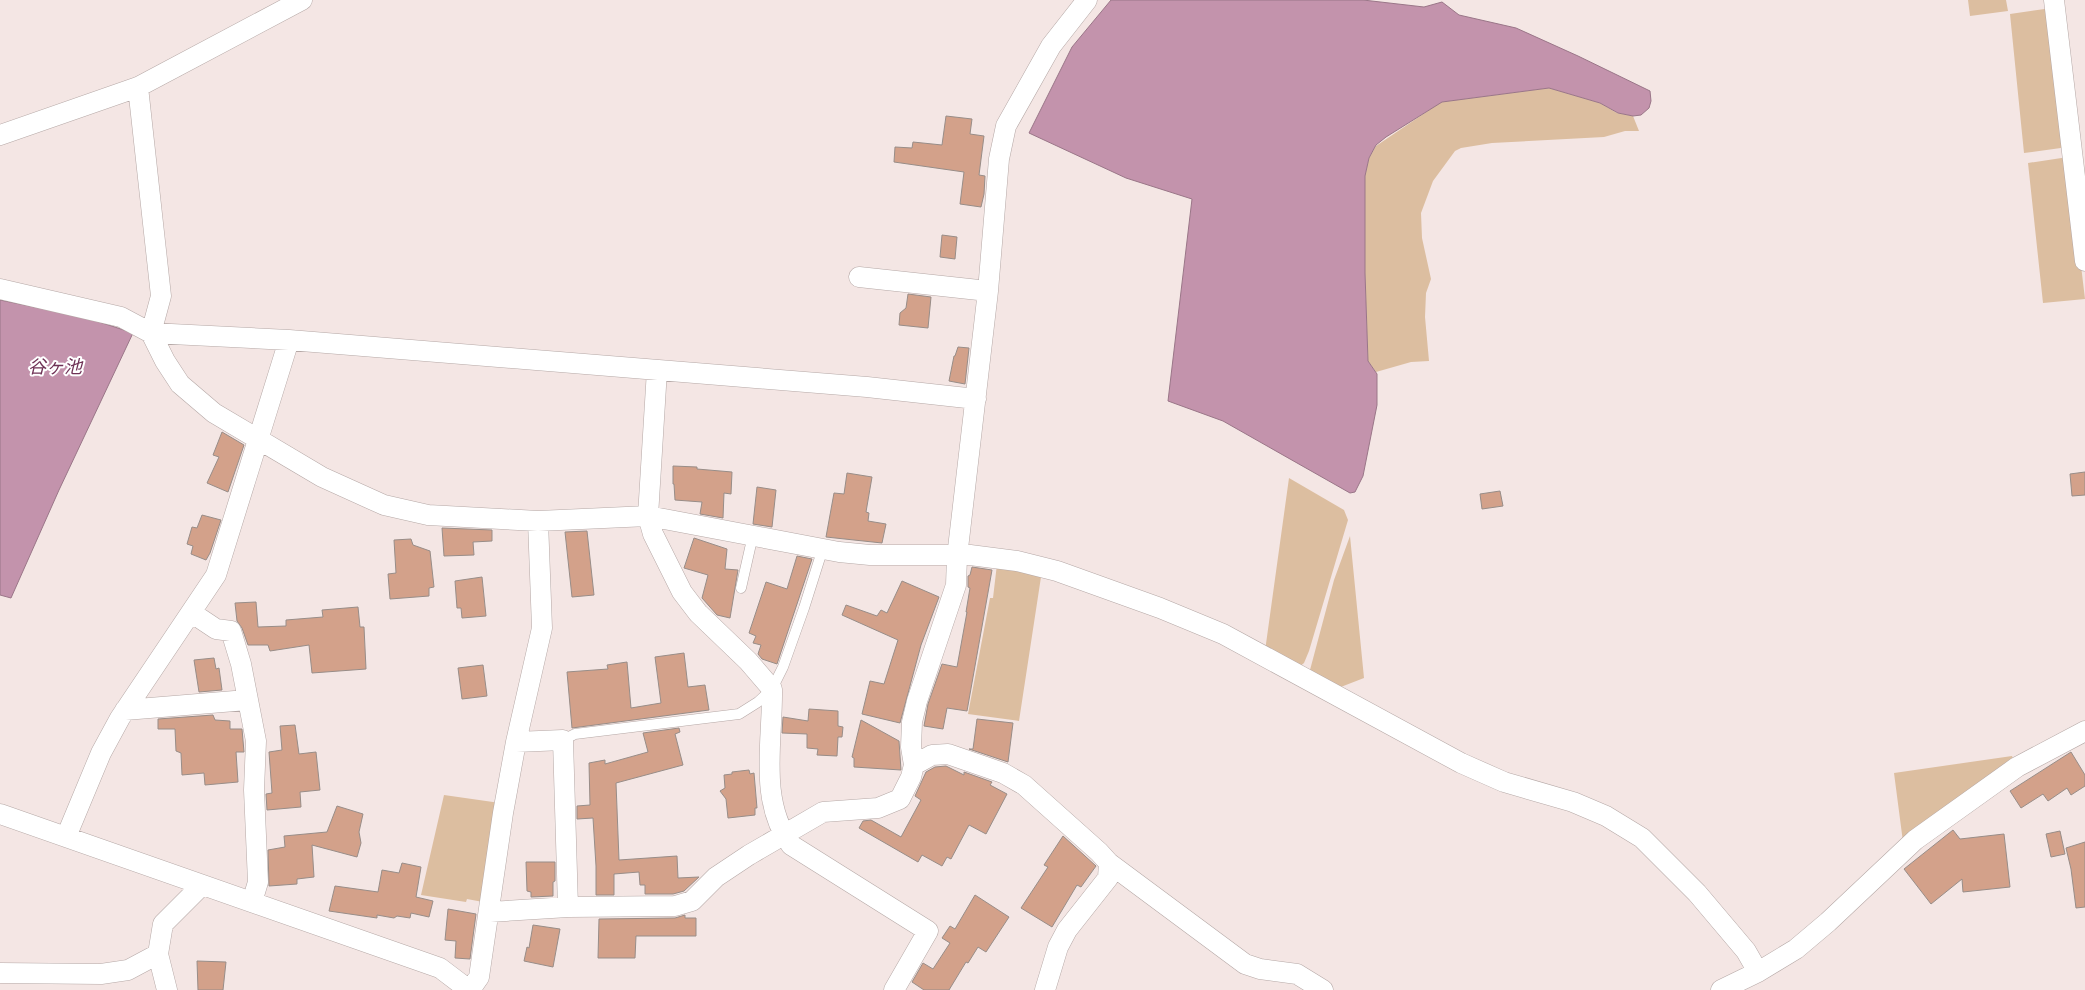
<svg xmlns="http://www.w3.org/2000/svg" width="2085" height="990" viewBox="0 0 2085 990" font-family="Lora,'Noto Sans JP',serif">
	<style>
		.green { fill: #dcbea0 }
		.water { fill: #c393ac; stroke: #9a7688 }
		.building { fill: #d3a18a; stroke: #988d88 }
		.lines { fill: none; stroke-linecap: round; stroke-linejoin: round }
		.lane-casing { stroke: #b5a8a6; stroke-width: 11 }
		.street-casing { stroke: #b5a8a6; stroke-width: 21 }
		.lane { stroke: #fff; stroke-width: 10 }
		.street { stroke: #fff; stroke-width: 20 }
		.labels { text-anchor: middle; stroke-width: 4; stroke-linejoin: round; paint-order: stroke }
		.water-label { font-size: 18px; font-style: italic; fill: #6f3256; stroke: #fff }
	</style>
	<rect width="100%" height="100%" fill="#f4e6e4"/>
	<path class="green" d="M1968,0h38l2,11 -38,5z
		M2052,8l16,139 -44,6 -14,-139z
		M1549,88l51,15 17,10 16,3 6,15h-14l-21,6 -112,6 -31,5 -6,3 -22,30 -12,32 1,25 9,41 -5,14 -1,24 4,44 -18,1 -35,10 -8,-11 -3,-88v-97l4,-18 7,-12 65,-44z
		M2068,157l17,142 -42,4 -15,-140z
		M1289,478l55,32 4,10 -39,131 -5,12 -5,4 -34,-16z
		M1350,536l14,142 -31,12 -21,-12 -2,-8 24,-90z
		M997,564l44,13 -22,144 -51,-7 22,-116h3z
		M2012,756l2,7 -111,79 -9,-69z
		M444,795l56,8 -17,99 -16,-3 -1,3 -45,-7z"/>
	<path class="water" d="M1111,0h252l61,7 18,-5 17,13 57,13 62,28 72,35 1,10 -2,7 -8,7 -8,1 -15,-3 -18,-10 -51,-15 -107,14 -56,35 -10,8 -7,13 -4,18v97l3,88 9,13v31l-14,71 -8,16 -5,1 -127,-72 -55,-20 24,-202 -66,-21 -97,-45 43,-86z
		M0,300l84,17 49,16 -74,157 -48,108 -11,-3z"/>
	<path class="building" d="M946,116l26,3 -2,15 14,2 -5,39 6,1 -1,18 -3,13 -21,-3 4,-32 -70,-10 1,-15 17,1 1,-6 29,3z
		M942,235l15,2 -2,22 -15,-2z
		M908,294l23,3 -3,31 -29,-3 1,-12 6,-5z
		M958,347l11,1 -4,36 -16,-3 5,-25h1z
		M222,432l22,13 -16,47 -21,-9 12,-26 -6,-2z
		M673,466l24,1v2l35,3 -1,22 -7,-1 -1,25 -23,-4 2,-12 -27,-2 -1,-16h-1z
		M2085,472v23l-13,1 -2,-22z
		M847,473l25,4 -6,35 3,1 -1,8 18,3 -4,19 -56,-6 8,-44 10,1z
		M757,487l19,3 -4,37 -19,-3z
		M1500,491l3,15 -21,3 -2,-15z
		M202,515l19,5 -11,33 -4,7 -15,-6 2,-8 -6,-2 5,-17 5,1z
		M442,528l50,2v11l-19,1 1,13 -30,1z
		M587,531l7,64 -22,2 -7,-65z
		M694,538l33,11 -2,20 13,1 -8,48 -13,-3 -15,-17 6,-23 -24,-7z
		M411,539l2,6 17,6 4,36 -5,1v8l-39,3 -2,-25 8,-1 -2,-33z
		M797,556l15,3 -35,105 -15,-5 -4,-5 3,-9 -8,-2 3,-7 -7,-3 17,-51 21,7z
		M972,567l20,3 -25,141 -20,-3 -4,21 -19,-3 4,-22 14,-40 15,3 10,-55h-1l4,-24 -2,-1v-11l2,-1z
		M482,577l4,39 -24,2 -1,-10h-4l-2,-27z
		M902,581l37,16 -18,48 -21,78 -38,-9 8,-33 14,3 14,-44 -56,-25 4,-10 31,11 4,-6 6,3z
		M256,602l2,25 28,-1v-6l37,-3 -1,-7 36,-3 2,20h4l2,42 -54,4 -3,-28 -39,6 -2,-6h-20l-6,-17 -5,-7 -2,-18z
		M684,653l4,34 17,-2 4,25 -137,18 -5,-56 41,-3 -1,-4 20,-3 4,46 30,-5 -6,-46z
		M214,658l2,11 3,-1 3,22 -23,2 -5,-32z
		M483,665l4,31 -25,3 -4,-31z
		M809,709l29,2v15l5,1 -1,10h-4l-1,19 -20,-1 1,-6 -11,-1v-14l-25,-1 1,-16 25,4z
		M213,715l2,5 15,1v8h12l2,23h-8l2,30 -33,3 -1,-12 -22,2 -1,-22 -5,-2 -1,-22h-17v-10z
		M977,719l36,4 -5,39 -39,-13h4z
		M861,720l38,21 2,29 -47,-3v-9l-2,-1z
		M295,725l4,29 17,-2 4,38 -20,2 1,15 -34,3 -1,-16 6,-1 -3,-41 13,-2 -2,-24z
		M679,728l1,4 -5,2 8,31 -67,18 3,77 58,-4 1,22 21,-1 -15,14 -11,3h-28v-9h-5l-1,-13 -25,2v21h-18v-29l-3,-48 -16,1v-13l13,-1 -1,-42 16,-3v4l43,-12 -5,-19z
		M2071,752l14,23v11l-14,9 -4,-7 -19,13 -5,-7 -22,14 -11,-17z
		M946,766l18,9v-3l28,10 -2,3 17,9 -21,40 -17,-9 -18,34 -4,-2 -5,9 -20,-11 -4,7 -59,-34 4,-7 8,-1 30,17 20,-37 -6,-4 11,-24 9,-5z
		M749,770l1,4 4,-1 3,35h-2v7l-27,3 -2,-19 -6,-8 5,-3 -1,-13 8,-1v-2z
		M337,806l26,8 -4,18 2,11 -4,14 -45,-12 2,32 -17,2v5l-28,2 -1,-36 17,-3 -1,-11 43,-4z
		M1953,830l7,9 44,-5 6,53 -47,5 -1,-13 -31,25 -27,-35z
		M2060,831l5,23 -14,3 -5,-23z
		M1063,836l33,30 -15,21 -4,-2 -25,42 -31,-19 27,-41 -4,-2z
		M2085,842v65l-9,1 -5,-39 -5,-21z
		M526,862h29v19l-2,1v14l-22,1v-5l-4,-1z
		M402,863l19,4 -5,30 17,4 -4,16 -18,-4 -1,5 -13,-2 -3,2 -17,-3v3l-48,-7 6,-25 43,6 4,-22 17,3z
		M975,895l34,22 -23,35 -8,-5 -10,16 -2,-1 -17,28h-25l-12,-8 11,-19 10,6 17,-26 -8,-5 8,-12 5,3z
		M448,909l28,5 -6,45 -15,-1 1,-17 -11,-1z
		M685,915v3h11v18h-60l-1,22h-37l1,-39 76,-1z
		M533,925l27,4 -7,38 -29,-6 3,-14 2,1z
		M197,961l29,1 -3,28h-25z"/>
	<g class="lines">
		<defs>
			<path id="lane" d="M741,588l12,-53
				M563,740l12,-6 164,-20 19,-12 14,-13 11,-22 21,-59 19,-60"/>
			<path id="street" d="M2054,0l31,261
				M138,87l23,209 -10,37 138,7 578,47 109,12
				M0,135l138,-48 164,-87
				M859,277l129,14
				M0,289l121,28 30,16 14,28 15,23 34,29 108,64 62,28 44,10 110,6 110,-5 191,36 31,3h100l47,6 40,10 103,37 63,26 238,129 43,19 69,20 33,14 36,22 55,55 49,58 12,21
				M657,370l-9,146 5,18 29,58 16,21 50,48 24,28c1,51 -14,112 19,156l137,86 -34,59
				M192,613l24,16 15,2 10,33 15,77 -2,49 4,92 -6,20
				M125,710l122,-10
				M516,742l47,-2 5,167
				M914,765l18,-10 16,-1 55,19 21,12 75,67 10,11 136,101 15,5 37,5 26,16
				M0,814l440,154 29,22
				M66,837l35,-84 19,-35 96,-143 73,-235
				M490,912l78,-5 107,-1 17,-5 24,-24 33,-22 74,-43 55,-4 22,-9 11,-22 3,-12 -3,-18 1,-25 5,-21 39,-116 1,-28 31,-266 11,-132 7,-33 45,-80 36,-46
				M0,973l101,1 27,-4 30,-16
				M167,990l-9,-36 5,-30 39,-39
				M470,990l9,-13 24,-164 13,-71 26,-114 -4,-107
				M1045,990l13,-43 9,-17 41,-52 1,-15
				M1721,990l37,-18 38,-23 32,-27 87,-82 102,-73 68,-36"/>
		</defs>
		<use href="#lane" class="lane-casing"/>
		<use href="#street" class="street-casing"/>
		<use href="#lane" class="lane"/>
		<use href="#street" class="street"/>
	</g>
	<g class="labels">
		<g class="water-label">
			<text x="55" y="373">谷ヶ池</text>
		</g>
	</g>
</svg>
